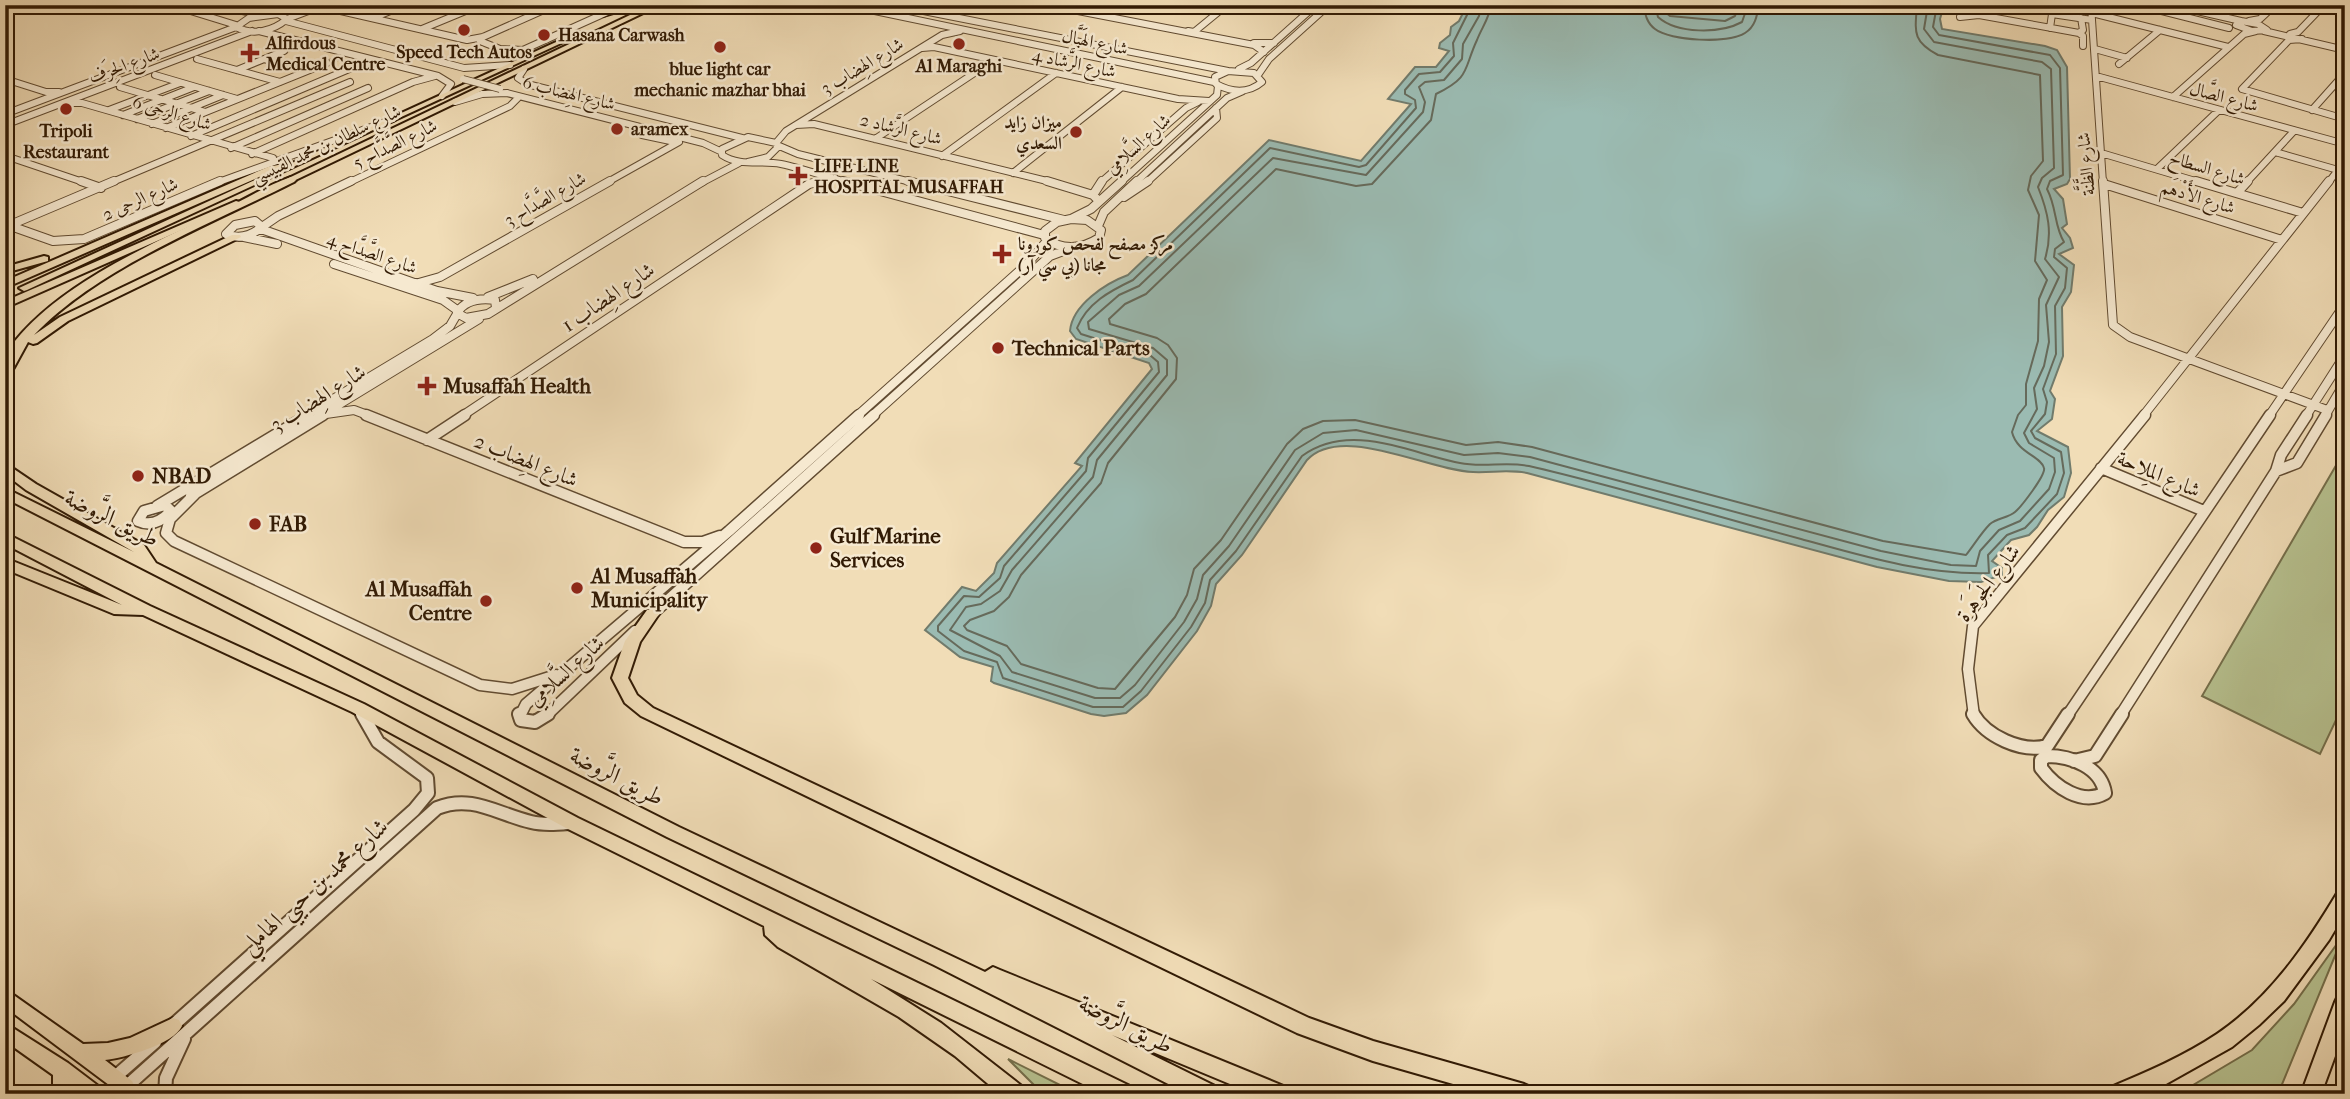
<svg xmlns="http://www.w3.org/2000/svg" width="2350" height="1099" viewBox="0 0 2350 1099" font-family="'IM FELL French Canon',Amiri,serif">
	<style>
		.green { fill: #b7c290; stroke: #746e4a; stroke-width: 2 }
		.water { fill: #9bbbb2; stroke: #717b6c; stroke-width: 2 }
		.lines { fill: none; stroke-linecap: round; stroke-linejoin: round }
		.shore { stroke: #666a5b; stroke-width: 2 }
		.minor-tunnel { stroke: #cbb693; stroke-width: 6; stroke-dasharray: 6 2.5; stroke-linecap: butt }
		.minor-far3-casing { stroke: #614b31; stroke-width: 8 }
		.minor-far2-casing { stroke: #614b31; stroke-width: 10 }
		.minor-far1-casing { stroke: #614b31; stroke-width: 13 }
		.minor-casing { stroke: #614b31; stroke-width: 16 }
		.major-casing { stroke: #311a04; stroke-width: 4 }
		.highway-casing { stroke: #311a04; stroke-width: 4 }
		.minor-far3 { stroke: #f6e9d0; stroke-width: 6 }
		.minor-far2 { stroke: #f6e9d0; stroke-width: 8 }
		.minor-far1 { stroke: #f6e9d0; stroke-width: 10 }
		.minor { stroke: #f6e9d0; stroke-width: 12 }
		.major { fill: #f1ddb7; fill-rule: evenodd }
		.highway { fill: #f1ddb7; fill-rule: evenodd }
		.minor-bridge-casing { stroke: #614b31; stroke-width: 8; stroke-linecap: butt }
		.minor-bridge { stroke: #f6e9d0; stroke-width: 6 }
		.poi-dot { fill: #8f2418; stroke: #f6e9d0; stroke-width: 2.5 }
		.labels { text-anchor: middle; stroke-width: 5; stroke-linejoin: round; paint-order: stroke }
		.far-poi-label { font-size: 18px; font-weight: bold; fill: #311a04; stroke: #f6e9d0; text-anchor: start }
		.far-street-label { font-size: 18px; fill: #311a04; stroke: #f6e9d0 }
		.street-label { font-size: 21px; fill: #311a04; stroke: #f6e9d0 }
		.poi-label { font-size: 21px; font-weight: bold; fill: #311a04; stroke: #f6e9d0; text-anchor: start }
		.near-street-label { font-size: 24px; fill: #311a04; stroke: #f6e9d0 }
	</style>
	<rect width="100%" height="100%" fill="#f1ddb7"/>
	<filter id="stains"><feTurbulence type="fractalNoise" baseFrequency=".00286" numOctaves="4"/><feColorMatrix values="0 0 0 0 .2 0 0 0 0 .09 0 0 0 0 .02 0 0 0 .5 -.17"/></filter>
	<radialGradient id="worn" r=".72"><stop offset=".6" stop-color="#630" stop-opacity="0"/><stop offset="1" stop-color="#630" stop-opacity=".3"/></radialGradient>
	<path class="green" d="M2345,450v251l-25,53 -118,-58z
		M2344,934l-66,160h-100l74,-44 42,-46z
		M1008,1059l70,35h-35z"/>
	<path class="water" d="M1462,5h189l75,9 8,-9h210l-4,14 2,10 103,17 12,4 10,17 3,112 -3,5 -13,5 9,10 4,25 -5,4 8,10 3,10 -14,6 15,11 -3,27 -9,15 1,49 -13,35 5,8 -3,20 -15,12 31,16 3,26 -7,24 -16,13 -11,17 -8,8 -18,5 -19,21 10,7v7l-21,7 -32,-1 -72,-14 -350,-94c-20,-4 -35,0 -54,-1 -44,-1 -131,-49 -166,-12l-65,95 -26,29 -5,22 -14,25 -50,64 -21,18 -22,3 -13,-2 -97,-31 -3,-2 2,-14 -33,-10 -35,-27 37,-43 14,4 18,-18 3,-10 85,-97 -7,-3 77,-94 -3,-6 -73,-24 -6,-8c2,-26 36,-48 58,-56l141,-135 92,21 50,-57 -23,-5 27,-32h21l13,-16 -10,-3 1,-5 10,-8 1,-8 8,-6 7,-14z"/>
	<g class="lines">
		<path class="shore" d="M1472,5l-19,38 1,13 -14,16 -21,2 -14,16v4l10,6 1,8 -50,57 -7,2 -89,-19 -137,132c-23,11 -46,23 -56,48l4,6 70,22 7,6 1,10 -71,86 -2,13 -82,95 -4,12 -21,19 -15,-1 -26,30v5l26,20 33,11 6,16 90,29h30l18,-16 50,-64 14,-24 5,-23 26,-29 66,-95c48,-35 107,-3 158,7 23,5 46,-2 69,3 91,21 182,49 272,73 62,17 123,36 188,34l-1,-18 19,-20 18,-7 32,-34 7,-21 -3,-21 -26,-14 -4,-7 14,-17 2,-12 -4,-13 13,-35 -1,-48 10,-18 2,-20 -13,-11 1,-8 9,-7c-10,-16 -7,-34 -17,-53l3,-8 13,-6 -3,-107 -10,-13 -111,-20 -6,-8 4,-22
			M1481,5l-2,11 -16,28 -1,15 -18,21 -19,2 -6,5 6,15 -2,10 -57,63 -93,-17 -134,128 -20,9 -31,27 1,7 64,19 14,12v15l-70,85 -4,17 -81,93 -12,21 -19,13 -15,3 -16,23 50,26 12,16 83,26h25l15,-13 49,-63 13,-23 6,-24 26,-29 66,-96 28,-17 33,-3 108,25 34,-2 32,4 351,94 70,14 25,1 4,-15 19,-21 21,-9 29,-32 6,-17 -1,-14 -25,-15 -5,-10 13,-24 -3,-21 10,-22 5,-24 -3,-37 13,-28 -14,-18c8,-26 3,-47 -7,-72l4,-9 12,-10 -3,-99 -9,-7 -108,-20 -10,-13 4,-24
			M1491,5c-2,14 -9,22 -14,35 -14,30 -6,37 -41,54l-5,26 -59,64 -16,2 -80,-17 -130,125 -21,10 -16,15 1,5 47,14 11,7 9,13 -1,21 -68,84 -7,20 -80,92 -12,22 -15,14 -24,9 -6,6 3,4 40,16 14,18 77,24 17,1 60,-72 12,-22 7,-26 27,-29 66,-96 16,-15 20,-8 32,-1 111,25 32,-3 34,5 351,94 83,14c8,-10 15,-22 24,-31 7,-6 18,-6 25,-12 6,-5 31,-37 29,-44 -3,-12 -27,-15 -32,-36l6,-17 8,-10v-21l12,-43 1,-42 8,-19 -12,-19 4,-46 -11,-25 3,-14 12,-15 -3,-86 -102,-20c-26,-14 -23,-23 -21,-50
			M1644,5c1,10 3,18 11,24 15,12 73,15 90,4 10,-6 12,-17 14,-28
			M1655,5l3,12c19,17 62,17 84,5l6,-17
			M1664,5l1,7 5,4 55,5 10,-5 4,-11"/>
		<path class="minor-tunnel" d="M284,51l14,-5
			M327,63l11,-5"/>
		<defs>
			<path id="minor-far3" d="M171,5l65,20
				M216,5l40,9
				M846,5l368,77
				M893,5l335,66
				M1047,5l207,40 10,7
				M2091,5l12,178
				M2138,5l91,23
				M2171,5l70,16
				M2325,5l20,5
				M314,9h18l135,31 16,-3 72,-32
				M275,13l23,-8
				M2092,13l136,34
				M278,14l9,5c-14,12 -34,17 -51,8l13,-9z
				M1960,17l19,-2 100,18
				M373,18l32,-13
				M2081,18l2,12 -4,3 4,3v10
				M287,19l32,-12
				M286,21l178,47 46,-3
				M2241,21l17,3 9,6 -15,1 -16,-6z
				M2249,21l11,-2 15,-14
				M2050,28l2,-14 40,6
				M422,29l58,-24
				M259,31l179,45 13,8 -9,12
				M1188,31l6,1 33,-27
				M2264,31l81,19
				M2290,34l8,-2 26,-27
				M483,37l-3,4 20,8 23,1 100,-45
				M2302,39l-13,1 -47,49 103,30
				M1254,43h20
				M922,48l12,-1 244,52 31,2
				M2095,49l32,9
				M197,59l83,23
				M264,59l43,11
				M2119,64l41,-34
				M524,69l-6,9 9,6 215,54
				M1239,69l12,-6 65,-58
				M237,70l47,-19
				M1228,71l26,2 8,9c-14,12 -31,10 -46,2l-1,-7z
				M155,75l82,24
				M1258,75l11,-16 60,-54
				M2096,76l249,68
				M5,79l41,13h13
				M120,87l85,25
				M2173,97l71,-63 12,-3
				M455,102l27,-8 25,-1 196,50 19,9
				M72,103h10l191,55
				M109,110l71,-27
				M2312,110l33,-37
				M5,114l231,-87
				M123,115l71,-28
				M137,119l72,-28
				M152,124l71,-29
				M5,125l247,-94
				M796,125l18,-1 241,59
				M166,128l161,-65
				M642,135l33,7
				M191,136l170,-72
				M875,139l119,-79
				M776,143l10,-12 156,-96 18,-4
				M777,145l21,9 117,29
				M231,148l137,-60
				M2275,152l70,20
				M2101,153l101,30
				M252,154l161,-72 22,-6
				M6,156l80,27
				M942,156l114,-83
				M748,162l20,-5 9,-9 -1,-5 -28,-6 -26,12v6c18,12 39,5 59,9 23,5 46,13 69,19
				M2157,169l62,-59
				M1013,173l109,-86
				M110,183l240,-101
				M216,183l177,-64
				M348,183l162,-77 9,-9
				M606,183l73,-41
				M701,183l38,-20
				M813,183l22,-5
				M1100,183l86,-75 12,-6
				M1120,183l97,-88 1,-9
				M1135,183l92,-85 16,-7
				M1146,183l71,-65 -1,-10
				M2246,183l48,-52
				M2328,183l10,-13"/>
			<path id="minor-far2" d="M81,181l20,7
				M843,181l201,54
				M908,181l156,39
				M1047,181l46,14 6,6
				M2103,181l10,144 17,12 197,73
				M2196,181l107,32
				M2104,184l178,56
				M2237,193l11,-12
				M1093,195l9,-14
				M1124,197l24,-16
				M1071,219l20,-10 31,-28
				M1071,219l16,1 14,10 -2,8c-17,11 -37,13 -54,0v-7l12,-9z
				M255,221l7,6c-11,9 -23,13 -36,7l9,-9z
				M5,224l48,17 31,-2 136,-58
				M10,225l104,-44
				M1098,226l6,-14 33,-31
				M262,227l16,-11 73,-35
				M261,229l176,62 36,7
				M244,237l33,7
				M334,264l109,36 14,10
				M415,284l25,-7 170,-96
				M488,297l45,-18
				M496,308l-1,-8c-15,-2 -30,0 -38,13l9,5 22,-4 215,-133
				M326,414l28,-4 16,6
				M305,416l128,-77 17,-13 7,-12
				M320,416l159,-97
				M462,416l347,-232 12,-3
				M857,416l169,-151 21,-24
				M872,416l178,-160 24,-9
				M2143,416l186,-235
				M2269,416l76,-112
				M2306,416l39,-61
				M2325,416l20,-34"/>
			<path id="minor-far1" d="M366,415l318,127h19l17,-6
				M427,440l38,-25
				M2101,468l103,43
				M2276,471l21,-8 29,-48
				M195,494l-25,25 -4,14 8,8 306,144 32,4 44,-14
				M191,496l132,-81
				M165,505l6,6c-9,10 -20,16 -33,10l6,-10z
				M157,506l151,-91
				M648,618l226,-203
				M358,708l5,8
				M520,716l6,-12 203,-173 130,-116
				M546,716l89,-85
				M1974,716l-6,-47 5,-43 172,-211
				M2067,716l203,-301
				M2120,716l156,-245 5,-16 26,-40"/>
			<path id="minor" d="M519,714l2,6 14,2 13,-8
				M1973,714c13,22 48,39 74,32l21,-32
				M2047,756c24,0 54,11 58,37 -23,13 -50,-6 -64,-25v-8z
				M2074,761l21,-5 27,-42
				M171,1027l243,-217 14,-17 -1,-15 -49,-36 -16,-28
				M115,1077l40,-35
				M135,1094l-9,-7 311,-279c35,-14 60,6 94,14 12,3 25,2 38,1
				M165,1094l1,-16 18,-39"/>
			<path id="major" d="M628,5h12l-37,11 -3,-2z
				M651,5h9l-379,182 -7,-2z
				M578,32l5,1 -556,257 -3,1 -5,-3z
				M236,201l7,2 -238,105v-7z
				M5,989l78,55 25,-1 22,-5 43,-20 6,2 3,6c-8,18 -58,32 -77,34l27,21 3,6 -3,7h-22l3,-6 -108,-81z
				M5,1023l63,40 33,25 3,6h-25l-8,-6v6h-18v-19l-48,-34z"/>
			<path id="highway" d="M288,163l5,3 -2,2 -18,3 -268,117v-7l263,-114z
				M291,177l5,3 -2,2c-83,42 -195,85 -260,153l26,-18 172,-82h8l1,2 -173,84 -31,22 -4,1 -5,-2 -17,31 -6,4c0,-14 1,-24 10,-36 49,-60 139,-98 208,-131 22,-11 45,-25 68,-33z
				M44,256l4,1v4l-43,12v-6z
				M5,463l31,21 108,61 12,18 523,264 306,145 8,-5 7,3 286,117 3,7h-35l-142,-59 105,52 3,7h-32l-254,-129 -267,-128 -662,-339v-10l129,64 -108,-62 -21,-16z
				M5,533l145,73 214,98 214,114 554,269 3,7h-32l-232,-115 70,44 82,64 3,7h-26l-45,-38 -56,-39 -121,-70 -13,-12 -1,-9 -198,-98 -214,-116 -209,-97 -29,-1 -109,-45v-11l117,47 -117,-61z
				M652,609l5,1 2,4 -19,28 -12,36 9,17 16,13 656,310 64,23 151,43 7,3 3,7h-46l-115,-33 -76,-28 -656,-317 -16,-13 -13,-25 13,-37 22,-31z
				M2345,888v25l-16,27 -45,61 -25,24 -27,22 -66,37 -23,10h-35l3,-7c36,-15 73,-31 106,-53 54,-37 89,-89 122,-144z
				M2345,993v36l-24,65h-20l34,-92 3,-6z"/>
		</defs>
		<use href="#minor-far3" class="minor-far3-casing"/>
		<use href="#minor-far2" class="minor-far2-casing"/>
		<use href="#minor-far1" class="minor-far1-casing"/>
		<use href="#minor" class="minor-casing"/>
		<use href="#major" class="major-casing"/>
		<use href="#highway" class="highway-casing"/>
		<use href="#minor-far3" class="minor-far3"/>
		<use href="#minor-far2" class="minor-far2"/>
		<use href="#minor-far1" class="minor-far1"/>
		<use href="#minor" class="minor"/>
		<use href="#major" class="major"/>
		<use href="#highway" class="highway"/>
		<defs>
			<path id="minor-bridge" d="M463,79l37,10"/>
		</defs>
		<use href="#minor-bridge" class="minor-bridge-casing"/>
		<use href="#minor-bridge" class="minor-bridge"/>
	</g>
	<g class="poi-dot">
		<circle cx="464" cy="30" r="7"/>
		<circle cx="544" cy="35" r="7"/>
		<circle cx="959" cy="44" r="7"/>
		<circle cx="720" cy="47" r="7"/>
		<path d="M246.5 42.5h7v7h7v7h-7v7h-7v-7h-7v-7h7z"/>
		<circle cx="66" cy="109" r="7"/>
		<circle cx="617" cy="129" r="7"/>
		<circle cx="1076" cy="132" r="7"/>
		<path d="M794.5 165.5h7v7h7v7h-7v7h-7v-7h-7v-7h7z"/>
		<path d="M998.5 243.5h7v7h7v7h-7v7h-7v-7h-7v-7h7z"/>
		<circle cx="998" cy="348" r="7"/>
		<path d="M423.5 375.5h7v7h7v7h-7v7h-7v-7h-7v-7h7z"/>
		<circle cx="138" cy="476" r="7"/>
		<circle cx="255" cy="524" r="7"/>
		<circle cx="816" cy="548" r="7"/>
		<circle cx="577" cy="588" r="7"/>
		<circle cx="486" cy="601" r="7"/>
	</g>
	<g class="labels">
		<g class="far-poi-label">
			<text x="558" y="41">Hasana Carwash</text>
			<text x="266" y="49">Alfirdous<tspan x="266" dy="21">Medical Centre</tspan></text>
			<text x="464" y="58" text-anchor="middle">Speed Tech Autos</text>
			<text x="959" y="72" text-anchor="middle">Al Maraghi</text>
			<text x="720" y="75" text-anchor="middle">blue light car<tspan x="720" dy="21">mechanic mazhar bhai</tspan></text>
			<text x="1062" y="128" text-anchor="end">ميزان زايد<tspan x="1062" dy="21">السعدي</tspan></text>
			<text x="631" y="135">aramex</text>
			<text x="66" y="137" text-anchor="middle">Tripoli<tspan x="66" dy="21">Restaurant</tspan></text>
			<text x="814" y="172">LIFE LINE<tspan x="814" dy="21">HOSPITAL MUSAFFAH</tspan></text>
			<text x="1018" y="250">مركز مصفح لفحص كورونا<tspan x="1018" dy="21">(بي سي آر) مجانا</tspan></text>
		</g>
		<g class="far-street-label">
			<text transform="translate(1095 42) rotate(12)" y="6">شارع الهَيَّال</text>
			<text transform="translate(1074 63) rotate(12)" y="6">شارع الرَّشاد 4</text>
			<text transform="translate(124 65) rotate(-20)" y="6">شارع الحِرَف</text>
			<text transform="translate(862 66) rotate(-31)" y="6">شارع الهِضاب 3</text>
			<text transform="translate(569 93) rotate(14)" y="6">شارع الهِضاب 6</text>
			<text transform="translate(2224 97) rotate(15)" y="6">شارع الصَّال</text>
			<text transform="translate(172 113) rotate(17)" y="6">شارع الرحى 6</text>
			<text transform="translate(901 129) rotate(14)" y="6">شارع الرَّشاد 2</text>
			<text transform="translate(326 144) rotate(-25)" y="6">شارع سلطان بن محمد القبيسي</text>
			<text transform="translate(395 144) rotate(-26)" y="6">شارع الصَّدَّاح 5</text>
			<text transform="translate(1138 144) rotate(-42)" y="6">شارع السَّلامِي</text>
			<text transform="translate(2086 164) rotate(-95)" y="6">شارع الظَّنَّة</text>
			<text transform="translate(2207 168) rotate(17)" y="6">شارع السطاح</text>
			<text transform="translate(2198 197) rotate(17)" y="6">شارع الأَدْهَم</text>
			<text transform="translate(140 199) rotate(-24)" y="6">شارع الرحى 2</text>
			<text transform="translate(545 199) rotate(-30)" y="6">شارع الصَّدَّاح 3</text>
			<text transform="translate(372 253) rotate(19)" y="6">شارع الصَّدَّاح 4</text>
		</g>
		<g class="street-label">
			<text transform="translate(608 297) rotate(-34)" y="7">شارع الهِضاب 1</text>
			<text transform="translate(318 398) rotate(-32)" y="7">شارع الهِضاب 3</text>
			<text transform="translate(526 460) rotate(22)" y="7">شارع الهِضاب 2</text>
			<text transform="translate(2159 474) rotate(23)" y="7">شارع المِلاحة</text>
			<text transform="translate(1988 583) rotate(-53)" y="7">شارع الجَوهَرة</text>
			<text transform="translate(566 671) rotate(-42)" y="7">شارع السَّلامِي</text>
		</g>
		<g class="poi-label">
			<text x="1012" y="355">Technical Parts</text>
			<text x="443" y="393">Musaffah Health</text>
			<text x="152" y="483">NBAD</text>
			<text x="269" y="531">FAB</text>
			<text x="830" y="543">Gulf Marine<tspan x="830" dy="24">Services</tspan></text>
			<text x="591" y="583">Al Musaffah<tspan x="591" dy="24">Municipality</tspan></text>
			<text x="472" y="596" text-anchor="end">Al Musaffah<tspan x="472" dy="24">Centre</tspan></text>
		</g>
		<g class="near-street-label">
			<text transform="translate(112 518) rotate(26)" y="8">طريق الرَّوضة</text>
			<text transform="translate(617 776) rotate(27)" y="8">طريق الرَّوضة</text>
			<text transform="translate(314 886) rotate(-42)" y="8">شارع محمد بن حيي الهاملي</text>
			<text transform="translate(1126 1024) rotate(27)" y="8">طريق الرَّوضة</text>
		</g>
	</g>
	<rect width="2350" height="1099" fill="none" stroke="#f1ddb7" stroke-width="28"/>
	<rect x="7" y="7" width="2336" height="1085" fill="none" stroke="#311a04" stroke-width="3.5"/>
	<rect x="14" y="14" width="2322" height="1071" fill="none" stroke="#311a04" stroke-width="2"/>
	<rect width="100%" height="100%" filter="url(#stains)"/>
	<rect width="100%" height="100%" fill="url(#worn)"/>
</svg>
